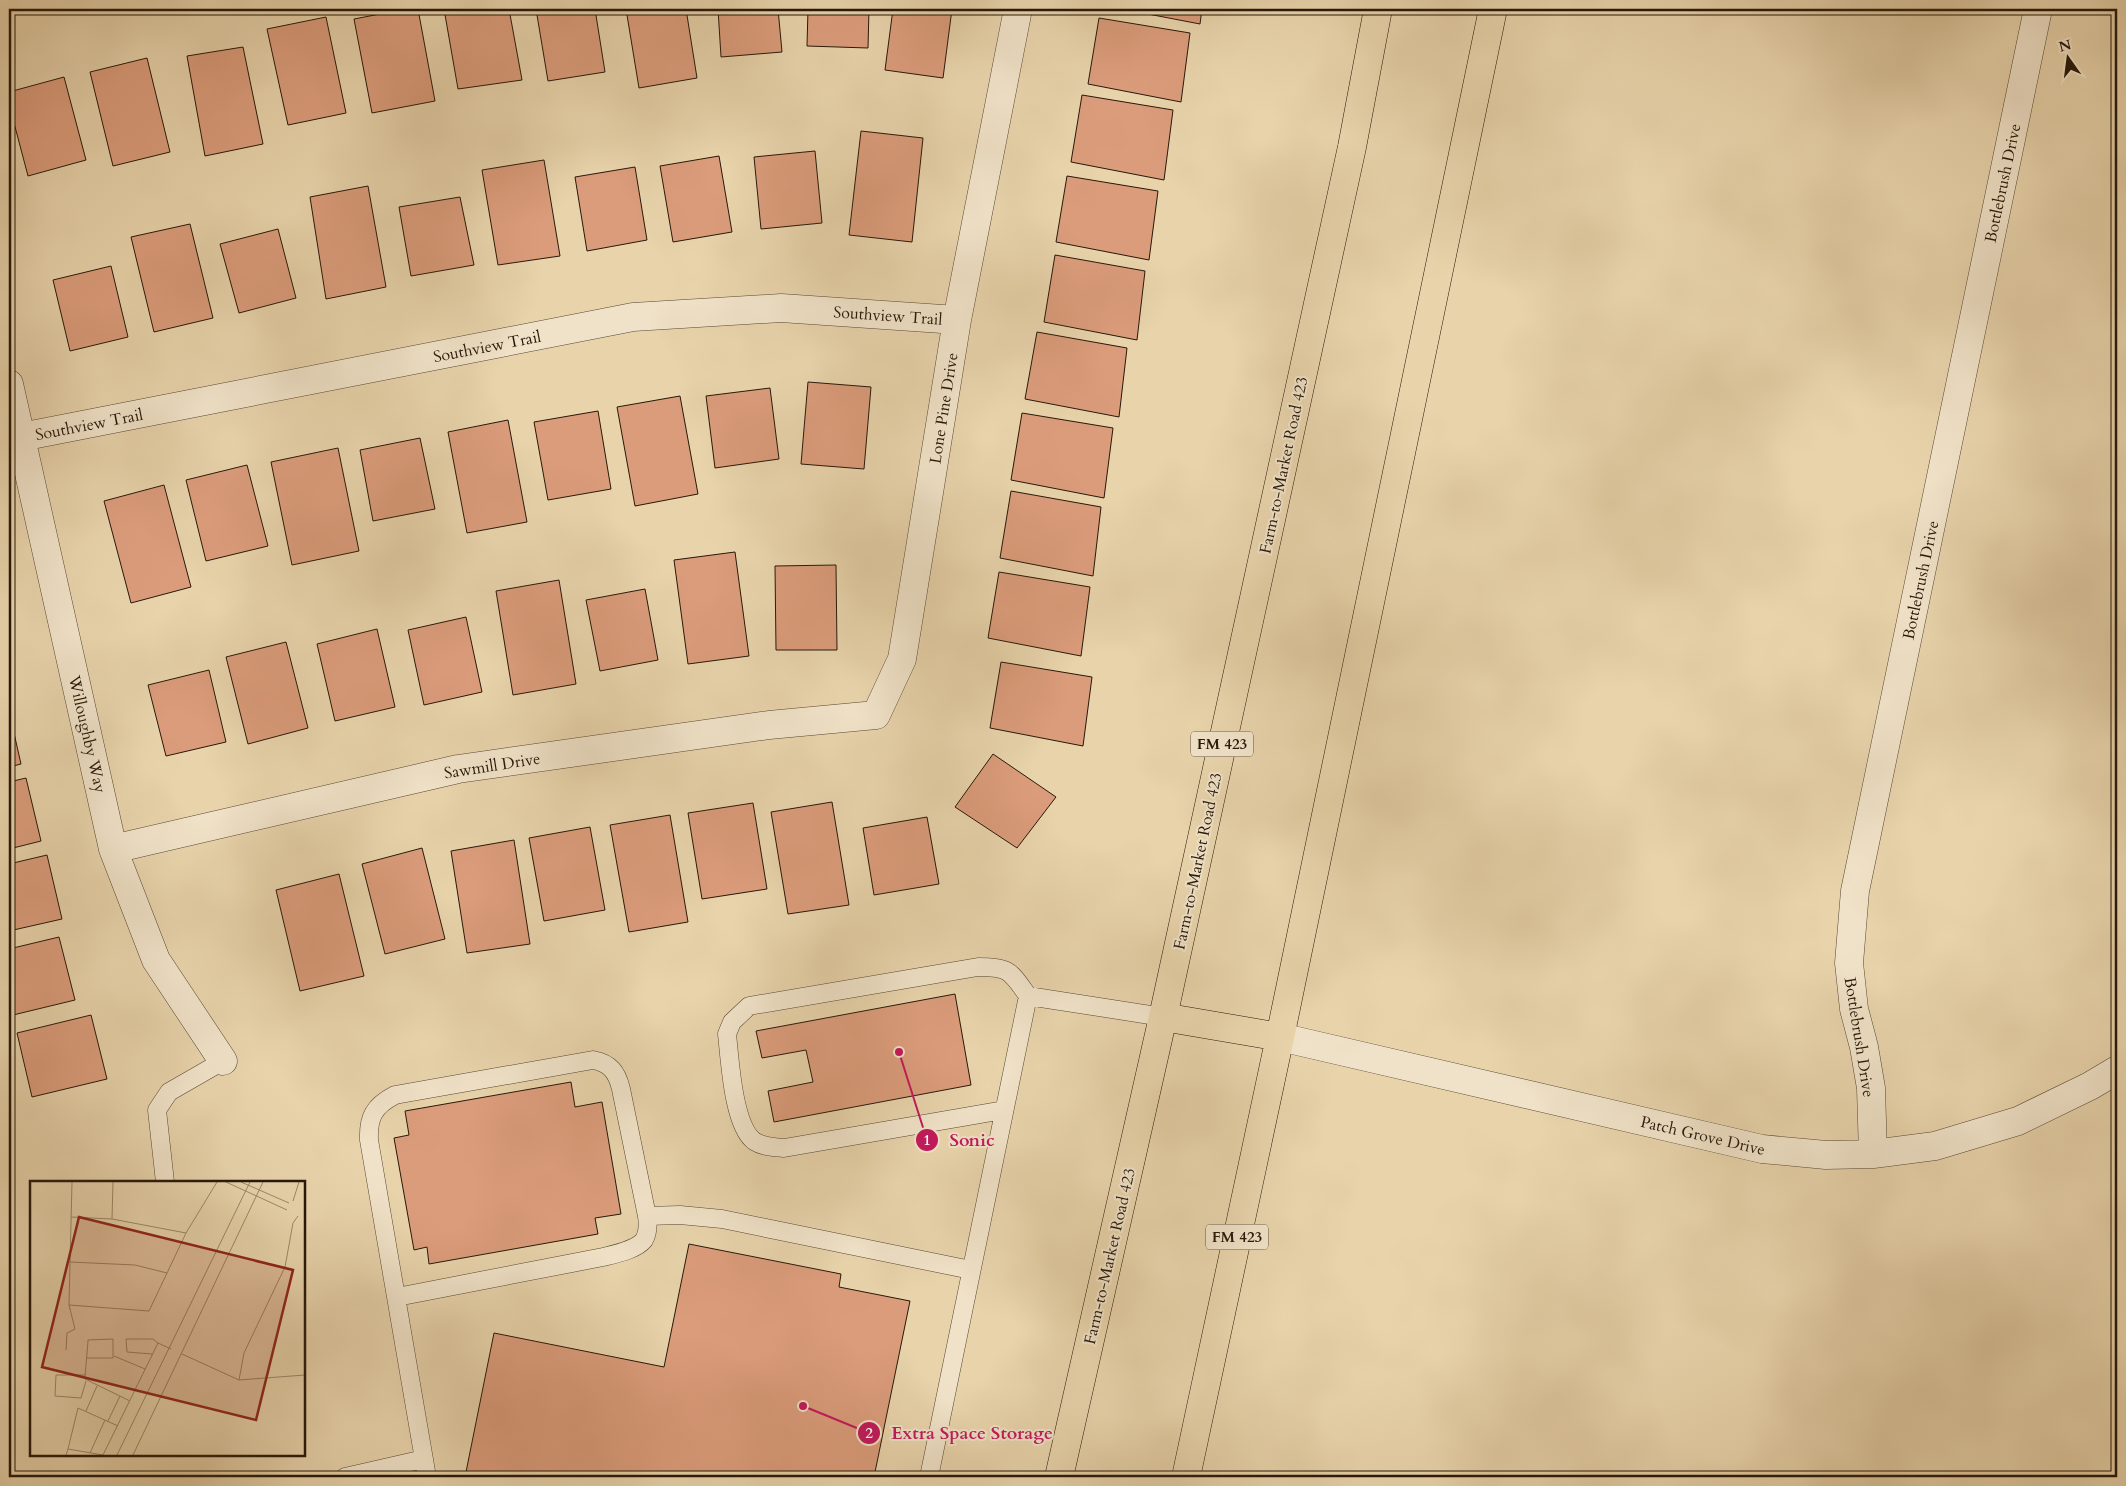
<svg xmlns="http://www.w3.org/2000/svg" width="2126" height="1486" viewBox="0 0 2126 1486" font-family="Cardo,serif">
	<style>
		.building { fill: #db9c7b; stroke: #271809 }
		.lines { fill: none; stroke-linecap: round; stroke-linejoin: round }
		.service-casing { stroke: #574732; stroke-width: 19 }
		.minor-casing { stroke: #574732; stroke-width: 29 }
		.primary-casing { stroke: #271809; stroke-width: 29 }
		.service { stroke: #f0e2c8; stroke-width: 18 }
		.minor { stroke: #f0e2c8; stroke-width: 28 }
		.primary { stroke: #e8d3ab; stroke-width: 28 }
		.labels { text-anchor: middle; stroke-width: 4; stroke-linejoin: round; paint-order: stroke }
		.shield { fill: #f0e2c8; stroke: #635542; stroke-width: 1 }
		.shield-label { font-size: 15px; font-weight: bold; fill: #271809 }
		.street-label { font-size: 16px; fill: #271809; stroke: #f0e2c8 }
		.inset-road { fill: none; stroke: #9b886a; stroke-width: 1 }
		.view { fill: #8f2418; fill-opacity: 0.15; stroke: #8f2418; stroke-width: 2.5 }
		.inset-edge { fill: none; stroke: #271809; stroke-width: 2.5 }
		.leader { fill: none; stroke: #c2185b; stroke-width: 2 }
		.callout-dot { fill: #c2185b; stroke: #f0e2c8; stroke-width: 2 }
		.mark-label { font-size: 15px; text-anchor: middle; font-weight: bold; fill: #fff }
		.callout-label { font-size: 18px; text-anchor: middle; font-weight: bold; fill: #c2185b; stroke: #f0e2c8; stroke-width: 4; stroke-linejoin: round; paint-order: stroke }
	</style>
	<rect width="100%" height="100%" fill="#e8d3ab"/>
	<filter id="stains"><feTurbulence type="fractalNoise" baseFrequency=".004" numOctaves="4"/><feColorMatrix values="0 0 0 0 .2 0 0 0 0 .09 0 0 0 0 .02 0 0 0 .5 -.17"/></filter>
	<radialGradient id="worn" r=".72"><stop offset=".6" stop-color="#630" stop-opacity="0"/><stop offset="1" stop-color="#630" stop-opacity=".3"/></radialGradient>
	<path class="building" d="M406,9h12l17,92 -63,12 -18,-94z
		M444,9h65l13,71 -64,9z
		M536,9h59l10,63 -57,9z
		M626,9h60l11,69 -58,10z
		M718,9h60l4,43 -61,5z
		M808,9h61l-1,39 -61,-2z
		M893,9h59l-9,69 -58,-8z
		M1122,9h80l-2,15z
		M326,17l20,96 -58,12 -21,-96z
		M1099,18l91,15 -9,69 -93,-18z
		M243,47l20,97 -58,12 -18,-100z
		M147,58l23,94 -57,14 -23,-94z
		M64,77l22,83 -58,16 -19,-72v-12z
		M1082,95l91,15 -9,70 -93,-18z
		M861,131l62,7 -11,104 -63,-7z
		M815,151l7,72 -61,6 -7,-72z
		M719,156l13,76 -59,10 -13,-76z
		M544,160l16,96 -62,9 -16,-95z
		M635,167l12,73 -60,11 -12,-74z
		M1067,176l91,15 -9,69 -93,-18z
		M368,186l18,101 -60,12 -16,-102z
		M460,197l14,68 -63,11 -12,-69z
		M190,224l23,94 -59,14 -23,-95z
		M278,229l18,69 -57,15 -19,-69z
		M1055,255l90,16 -8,69 -93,-18z
		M111,266l17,71 -58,14 -17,-71z
		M1037,332l90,16 -8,69 -94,-18z
		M808,382l63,5 -7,82 -63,-5z
		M770,388l9,71 -64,9 -9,-72z
		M680,396l18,98 -63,12 -18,-99z
		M598,411l13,78 -63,11 -14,-78z
		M1022,413l91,15 -9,70 -93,-18z
		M508,420l19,102 -60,11 -19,-101z
		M420,438l15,71 -62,12 -13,-71z
		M338,448l21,103 -67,14 -21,-103z
		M247,465l21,81 -62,15 -20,-81z
		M164,485l27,102 -60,16 -27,-102z
		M1011,491l90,16 -8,69 -93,-18z
		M735,552l14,104 -61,8 -14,-104z
		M836,565l1,85h-61l-1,-84z
		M999,572l91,15 -9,69 -93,-18z
		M559,580l17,104 -63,11 -17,-104z
		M645,589l13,71 -58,11 -14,-71z
		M466,617l16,75 -58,13 -16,-75z
		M377,629l18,78 -60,14 -18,-77z
		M286,642l22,86 -60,16 -22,-87z
		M1001,662l91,15 -9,69 -93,-18z
		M209,670l17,72 -60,14 -18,-71z
		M9,711l12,53 -12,3z
		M993,754l63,43 -39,51 -62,-41z
		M26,778l15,63 -32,8v-67z
		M832,802l17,103 -61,9 -17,-102z
		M753,803l14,86 -65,10 -14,-86z
		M670,815l18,107 -59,10 -19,-107z
		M927,817l12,67 -65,11 -11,-67z
		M590,827l15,83 -61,11 -15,-83z
		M514,840l16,104 -63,9 -16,-102z
		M422,848l23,91 -60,15 -23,-90z
		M47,855l15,64 -53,12v-67z
		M339,874l25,102 -64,15 -24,-101z
		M59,937l16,63 -66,16v-67z
		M955,994l16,91 -197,37 -6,-31 45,-9 -7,-32 -44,8 -6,-27z
		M91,1015l16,64 -75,18 -15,-64z
		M571,1082l4,25 27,-5 19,112 -26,4 3,16 -169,30 -2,-17 -13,3 -20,-112 15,-3 -4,-24z
		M689,1244l152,30 -2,13 71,14 -36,176h-409l29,-144 170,34z"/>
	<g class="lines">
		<defs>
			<path id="service" d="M1004,1110l-220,38c-10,-1 -21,-1 -30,-7 -21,-16 -24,-81 -27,-107l5,-12 17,-16 229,-39c32,0 32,4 50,29
				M165,1182l-8,-72 12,-18 54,-31
				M647,1216l33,-1 42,4 249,51
				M397,1297l206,-40c12,-3 33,-7 41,-17 4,-7 4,-17 3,-24l-26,-127c-4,-17 -11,-26 -28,-29l-198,35c-21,11 -27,22 -26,45l58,337
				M345,1477l79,-18
				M929,1477l99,-481 135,21"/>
			<path id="minor" d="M9,384l104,465 43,111 67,101
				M21,437l612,-120 148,-9 176,12
				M113,849l345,-80 311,-44 107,-10 26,-56 55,-339 61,-311
				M1280,1037l482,112 64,6 47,-1 62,-8 83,-25 72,-35 27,-16
				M1873,1154l-2,-66 -7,-41 -10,-38 -5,-46 6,-72 183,-882"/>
			<path id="primary" d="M1163,1017l117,20
				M1059,1477l104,-460 189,-870 26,-138
				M1186,1477l94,-440 213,-1028"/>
		</defs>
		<use href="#service" class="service-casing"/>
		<use href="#minor" class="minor-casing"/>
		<use href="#primary" class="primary-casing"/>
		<use href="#service" class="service"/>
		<use href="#minor" class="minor"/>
		<use href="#primary" class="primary"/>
	</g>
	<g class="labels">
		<g class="shield">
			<rect x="1191" y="731.5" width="62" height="25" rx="4"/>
			<rect x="1206" y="1224.5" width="62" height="25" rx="4"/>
		</g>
		<g class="shield-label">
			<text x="1222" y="749">FM 423</text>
			<text x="1237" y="1242">FM 423</text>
		</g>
		<g class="street-label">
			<text transform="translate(2002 183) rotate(-78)" y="6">Bottlebrush Drive</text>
			<text transform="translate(888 315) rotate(4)" y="6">Southview Trail</text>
			<text transform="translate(487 346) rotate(-11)" y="6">Southview Trail</text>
			<text transform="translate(943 408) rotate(-81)" y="6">Lone Pine Drive</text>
			<text transform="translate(89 424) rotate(-11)" y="6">Southview Trail</text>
			<text transform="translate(1283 465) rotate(-78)" y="6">Farm-to-Market Road 423</text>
			<text transform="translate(1920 580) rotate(-78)" y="6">Bottlebrush Drive</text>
			<text transform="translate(88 734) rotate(77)" y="6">Willoughby Way</text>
			<text transform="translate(492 765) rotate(-9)" y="6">Sawmill Drive</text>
			<text transform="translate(1197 861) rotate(-78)" y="6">Farm-to-Market Road 423</text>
			<text transform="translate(1860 1037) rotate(81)" y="6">Bottlebrush Drive</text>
			<text transform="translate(1703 1135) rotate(13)" y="6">Patch Grove Drive</text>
			<text transform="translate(1109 1256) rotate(-77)" y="6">Farm-to-Market Road 423</text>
		</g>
	</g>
	<g transform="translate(30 1181)">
		<rect width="275" height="275" fill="#e8d3ab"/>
		<path class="inset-road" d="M196,1l61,28M211,1l48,21M263,20l6,-19M41,36l41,2 74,14M82,38l1,-37M40,81l65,3 32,8M39,124l80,6 37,-78 31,-51M36,169l1,-17 8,-4 -6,-24 3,-123M122,173l-25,-2 -1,-13h27l5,4M152,173l57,26 66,-5M84,175l31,13M56,177h27v-19l-25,1v1l-3,36v2l45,22M55,194h-29l-1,21 26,2 5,-17M209,199l5,-27 41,-86 8,-44 5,-7M56,230l11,-25M78,240l12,-25M38,268l10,-41 40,18M60,272l15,-33M36,274l2,-6 35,6 55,-112 13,6M87,274l133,-273M103,274l130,-273"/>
		<path class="view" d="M49,36l214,53 -37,150 -214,-53z"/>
		<rect width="275" height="275" class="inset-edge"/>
	</g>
	<path class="leader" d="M899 1052L927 1140M803 1406L869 1433"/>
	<g class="callout-dot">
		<circle cx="899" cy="1052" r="5"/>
		<circle cx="803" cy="1406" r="5"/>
		<circle cx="927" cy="1140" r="12"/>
		<circle cx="869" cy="1433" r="12"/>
	</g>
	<g class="mark-label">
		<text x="927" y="1145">1</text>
		<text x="869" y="1438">2</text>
	</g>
	<g class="callout-label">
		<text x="972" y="1146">Sonic</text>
		<text x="972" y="1439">Extra Space Storage</text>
	</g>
	<rect width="2126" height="1486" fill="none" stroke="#e8d3ab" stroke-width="30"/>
	<rect x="10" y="10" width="2106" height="1466" fill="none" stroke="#271809" stroke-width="2.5"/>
	<rect x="15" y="15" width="2096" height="1456" fill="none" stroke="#271809"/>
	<g transform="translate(2068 58) rotate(346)" stroke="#f0e2c8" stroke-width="4" paint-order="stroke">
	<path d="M0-4L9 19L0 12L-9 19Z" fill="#271809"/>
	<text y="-8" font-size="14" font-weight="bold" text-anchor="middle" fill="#271809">N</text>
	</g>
	<rect width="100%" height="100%" filter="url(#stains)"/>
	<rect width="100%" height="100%" fill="url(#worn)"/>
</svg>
